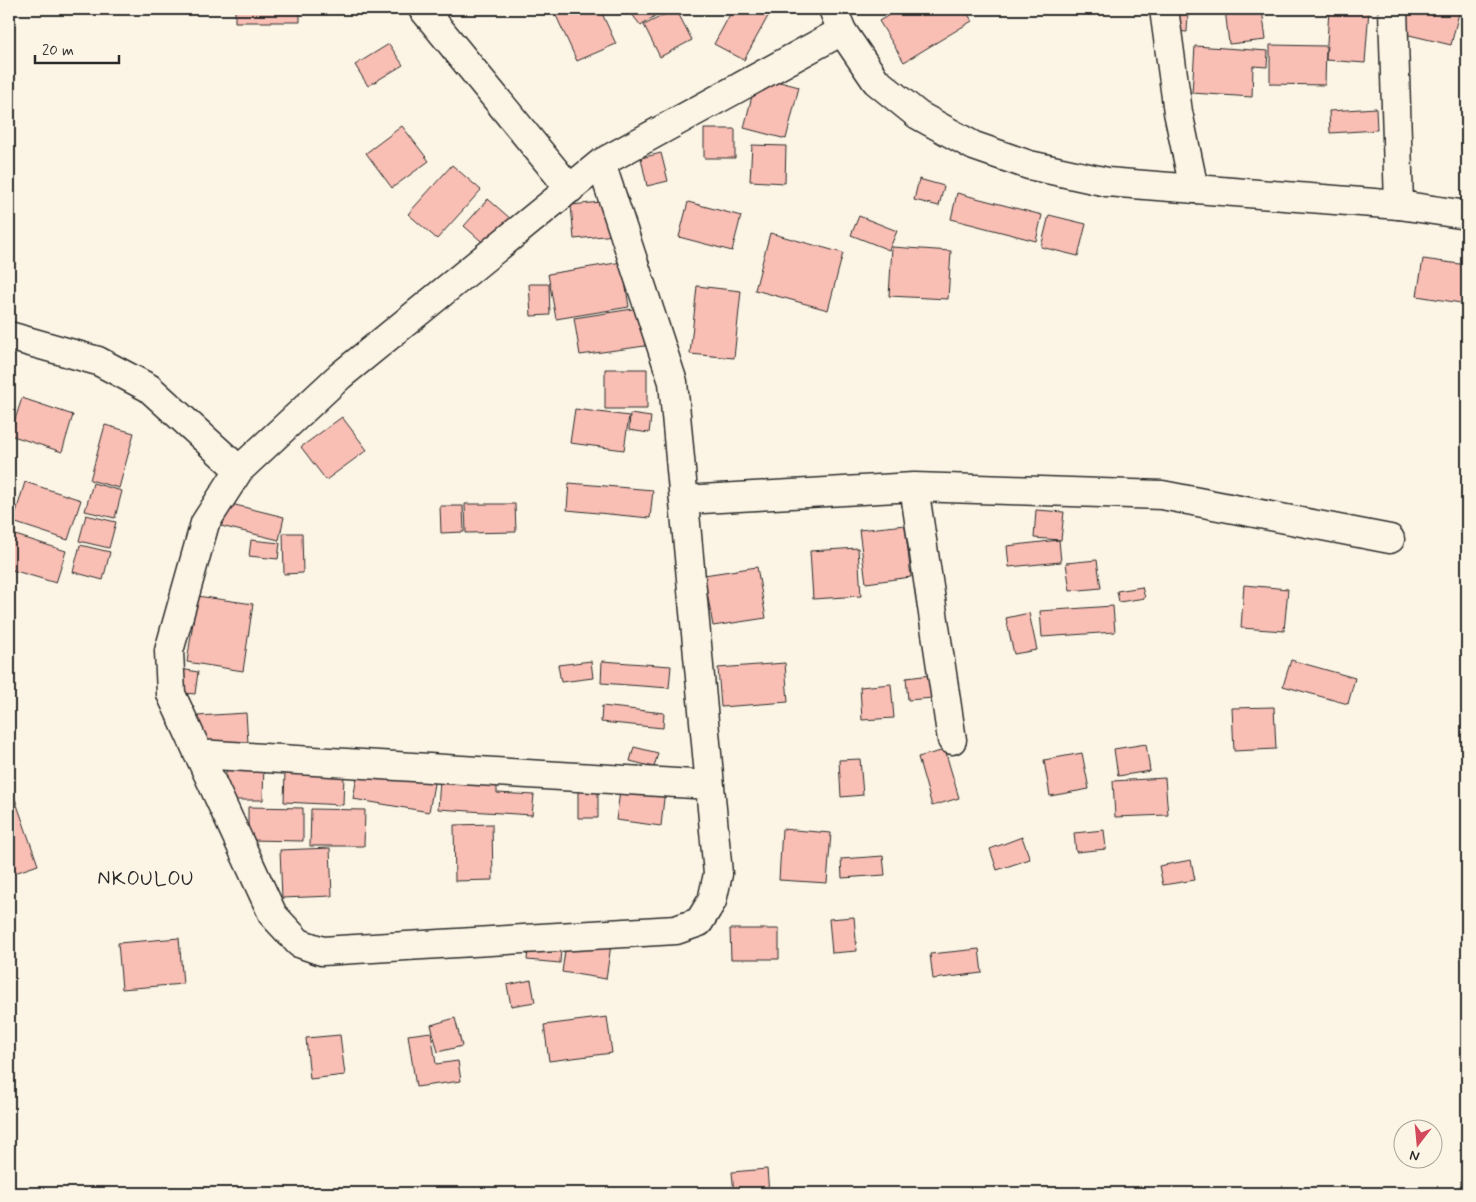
<svg xmlns="http://www.w3.org/2000/svg" width="1476" height="1202" viewBox="0 0 1476 1202" font-family="Mynerve,sans-serif">
	<style>
		.building { fill: #f9beb4; stroke: #2b2b2b }
		.lines { fill: none; stroke-linecap: round; stroke-linejoin: round }
		.street-casing { stroke: #2b2b2b; stroke-width: 31 }
		.secondary-casing { stroke: #2b2b2b; stroke-width: 31 }
		.street { stroke: #fcf5e5; stroke-width: 28 }
		.secondary { stroke: #fcf5e5; stroke-width: 28 }
		.labels { text-anchor: middle; stroke-width: 5; stroke-linejoin: round; paint-order: stroke }
		.quarter-label { font-size: 20px; letter-spacing: 1px; fill: #2b2b2b; stroke: #fcf5e5 }
	</style>
	<rect width="100%" height="100%" fill="#fcf5e5"/>
	<filter id="ink" filterUnits="userSpaceOnUse"><feTurbulence type="fractalNoise" baseFrequency=".02" numOctaves="2"/><feDisplacementMap in="SourceGraphic" scale="10" xChannelSelector="R" yChannelSelector="G"/><feConvolveMatrix kernelMatrix="1 2 1 2 8 2 1 2 1" color-interpolation-filters="sRGB"/></filter>
	<g filter="url(#ink)">
		<path class="building" d="M235,9h65v13h-65z
			M553,9h47l16,35 -39,17z
			M628,9h36l-23,17z
			M676,9l16,31 -32,17 -16,-32z
			M733,9h39l-28,51 -30,-16z
			M899,9h66l7,12 -68,41 -25,-41z
			M1225,9h37l4,31 -37,4z
			M1329,9h40l-4,54 -39,-3z
			M1407,9h53l-9,36 -50,-12z
			M1172,13l16,1 -1,18 -15,-1z
			M389,44l14,21 -35,21 -13,-21z
			M1270,45l56,1 -1,39 -55,-1z
			M1195,46l73,5 -1,16 -14,-1 -1,31 -60,-4z
			M757,76l42,11 -13,52 -42,-11z
			M1376,108l1,22 -47,3 -1,-22z
			M402,126l27,35 -37,27 -26,-35z
			M704,129h31v29h-31z
			M752,145l34,1 -1,37 -35,-2z
			M661,153l7,28 -21,5 -6,-28z
			M452,165l29,25 -44,49 -29,-25z
			M919,179l25,7 -5,20 -25,-6z
			M957,193l85,22 -6,26 -85,-22z
			M488,199l32,28 -24,27 -32,-28z
			M621,200l4,34 -51,5 -3,-34z
			M688,202l53,14 -9,35 -53,-14z
			M1049,215l37,9 -8,32 -37,-9z
			M859,216l38,15 -8,19 -38,-15z
			M770,233l73,20 -15,57 -73,-20z
			M892,247l59,4 -3,48 -59,-3z
			M1423,259l44,6v39l-50,-8z
			M622,262l7,45 -73,12 -8,-45z
			M529,284h20l1,31 -19,1z
			M697,286l44,5 -7,67 -44,-4z
			M639,308l6,38 -65,9 -6,-37z
			M605,369h42v40h-42z
			M22,398l51,17 -11,37 -52,-17z
			M575,409l54,7 -5,34 -54,-7z
			M630,414l21,3 -2,16 -20,-3z
			M342,417l25,33 -41,30 -25,-33z
			M105,425l29,8 -15,55 -29,-8z
			M25,482l56,18 -13,40 -55,-18z
			M93,483l29,8 -7,27 -30,-7z
			M569,483l84,7 -3,28 -83,-8z
			M227,503l57,14 -5,23 -58,-14z
			M465,504h50l1,28 -50,1z
			M440,506h23l1,26 -23,1z
			M1036,510l28,2 -3,28 -27,-2z
			M86,515l30,7 -7,26 -30,-7z
			M905,525l6,52 -45,6 -7,-53z
			M9,533l57,18 -10,32 -47,-14z
			M283,533h19l1,40 -19,1z
			M251,540l29,3 -2,16 -29,-3z
			M1059,540l2,22 -52,5 -2,-21z
			M80,545l30,7 -7,28 -30,-8z
			M858,548l3,48 -48,3 -3,-48z
			M1097,560l4,28 -31,3 -4,-28z
			M757,567l9,51 -53,8 -9,-51z
			M1244,585l44,4 -4,42 -43,-3z
			M1142,587l3,11 -26,4 -2,-11z
			M197,596l56,8 -10,67 -56,-9z
			M1113,606l2,26 -73,5 -2,-26z
			M1029,613l8,37 -23,4 -8,-36z
			M1291,660l64,18 -7,26 -65,-18z
			M591,661l2,17 -32,4 -3,-17z
			M602,661l69,5 -2,22 -68,-5z
			M785,663l3,39 -67,5 -3,-39z
			M175,668l23,4 -3,22 -23,-2z
			M931,675l2,23 -25,2 -2,-22z
			M891,684l3,34 -32,2 -2,-33z
			M602,706l62,7 -1,15 -62,-6z
			M1274,707l2,42 -42,2 -2,-43z
			M246,713l2,30 -48,3 -3,-30z
			M9,728l6,2 -6,21z
			M1146,744l4,27 -32,5 -4,-27z
			M634,747l24,6 -4,14 -24,-6z
			M945,750l14,48 -27,8 -14,-49z
			M1082,753l7,36 -39,7 -6,-36z
			M860,759l3,36 -22,2 -2,-37z
			M226,760h38l-1,40h-37z
			M285,771l59,3 -1,31 -59,-3z
			M358,771l77,7 -6,34 -76,-13z
			M1165,778l3,37 -53,2 -2,-36z
			M440,779l57,3v11l37,2 -2,20 -94,-6z
			M621,784l44,5 -4,37 -45,-6z
			M598,790v28h-20v-27z
			M15,799l23,66 -29,10v-74z
			M248,807l55,1v33l-55,-1z
			M311,809l54,1 -1,36h-54z
			M492,824l1,56 -38,1 -1,-56z
			M782,829l49,4 -4,50 -48,-3z
			M1104,830l2,19 -30,3 -2,-19z
			M1022,837l8,22 -33,11 -7,-21z
			M330,848l2,48 -50,2 -2,-48z
			M883,856l2,19 -43,3 -1,-19z
			M1191,860l4,20 -32,5 -4,-19z
			M854,917l3,34 -25,2 -3,-34z
			M730,929h49v30h-48z
			M530,930l32,3 -2,30 -33,-3z
			M568,930l44,8 -6,41 -44,-7z
			M179,938l4,46 -61,5 -4,-46z
			M979,949l3,24 -49,6 -3,-25z
			M531,980l4,22 -24,4 -4,-21z
			M607,1017l5,36 -63,8 -5,-36z
			M455,1018l7,28 -24,6 -7,-27z
			M431,1032l5,32 22,-3 3,20 -45,6 -8,-52z
			M340,1035l5,40 -35,4 -4,-41z
			M767,1169l2,24h-35l-2,-21z"/>
		<g class="lines">
			<defs>
				<path id="street" d="M423,9l147,180
					M1164,9l14,103 16,77
					M1393,9l6,196
					M601,163l72,219 45,492 -6,27 -13,21 -23,8 -354,21 -23,-8 -26,-28 -102,-221 -2,-43 36,-128 34,-53 101,-94 261,-213 241,-132
					M9,336l89,25 51,27 90,82
					M914,487l38,253
					M684,500l230,-13 248,8 228,44
					M198,754l512,31"/>
				<path id="secondary" d="M833,9l9,22 34,50 42,34 56,31 55,19 78,17 292,23 68,10"/>
			</defs>
			<use href="#street" class="street-casing"/>
			<use href="#secondary" class="secondary-casing"/>
			<use href="#street" class="street"/>
			<use href="#secondary" class="secondary"/>
		</g>
	</g>
	<g class="labels">
		<g class="quarter-label">
			<text x="146" y="885">NKOULOU</text>
		</g>
	</g>
	<rect width="1476" height="1202" fill="none" stroke="#fcf5e5" stroke-width="30"/>
	<rect x="15" y="15" width="1446" height="1172" fill="none" stroke="#2b2b2b" stroke-width="2" filter="url(#ink)"/>
	<g transform="translate(1418 1144) rotate(196)"><circle r="24" fill="#fcf5e5" stroke="#a8a49b"/>
	<path d="M0-4L9 19L0 12L-9 19Z" fill="#d1495b"/>
	<text y="-8" font-size="14" font-weight="bold" text-anchor="middle" fill="#2b2b2b">N</text>
	</g>
	<path d="M35 55v8h84v-8" fill="none" stroke="#2b2b2b" stroke-width="2.5"/>
	<text x="42" y="55" font-size="15" fill="#2b2b2b" stroke="#fcf5e5" stroke-width="4" paint-order="stroke">20 m</text>
</svg>
